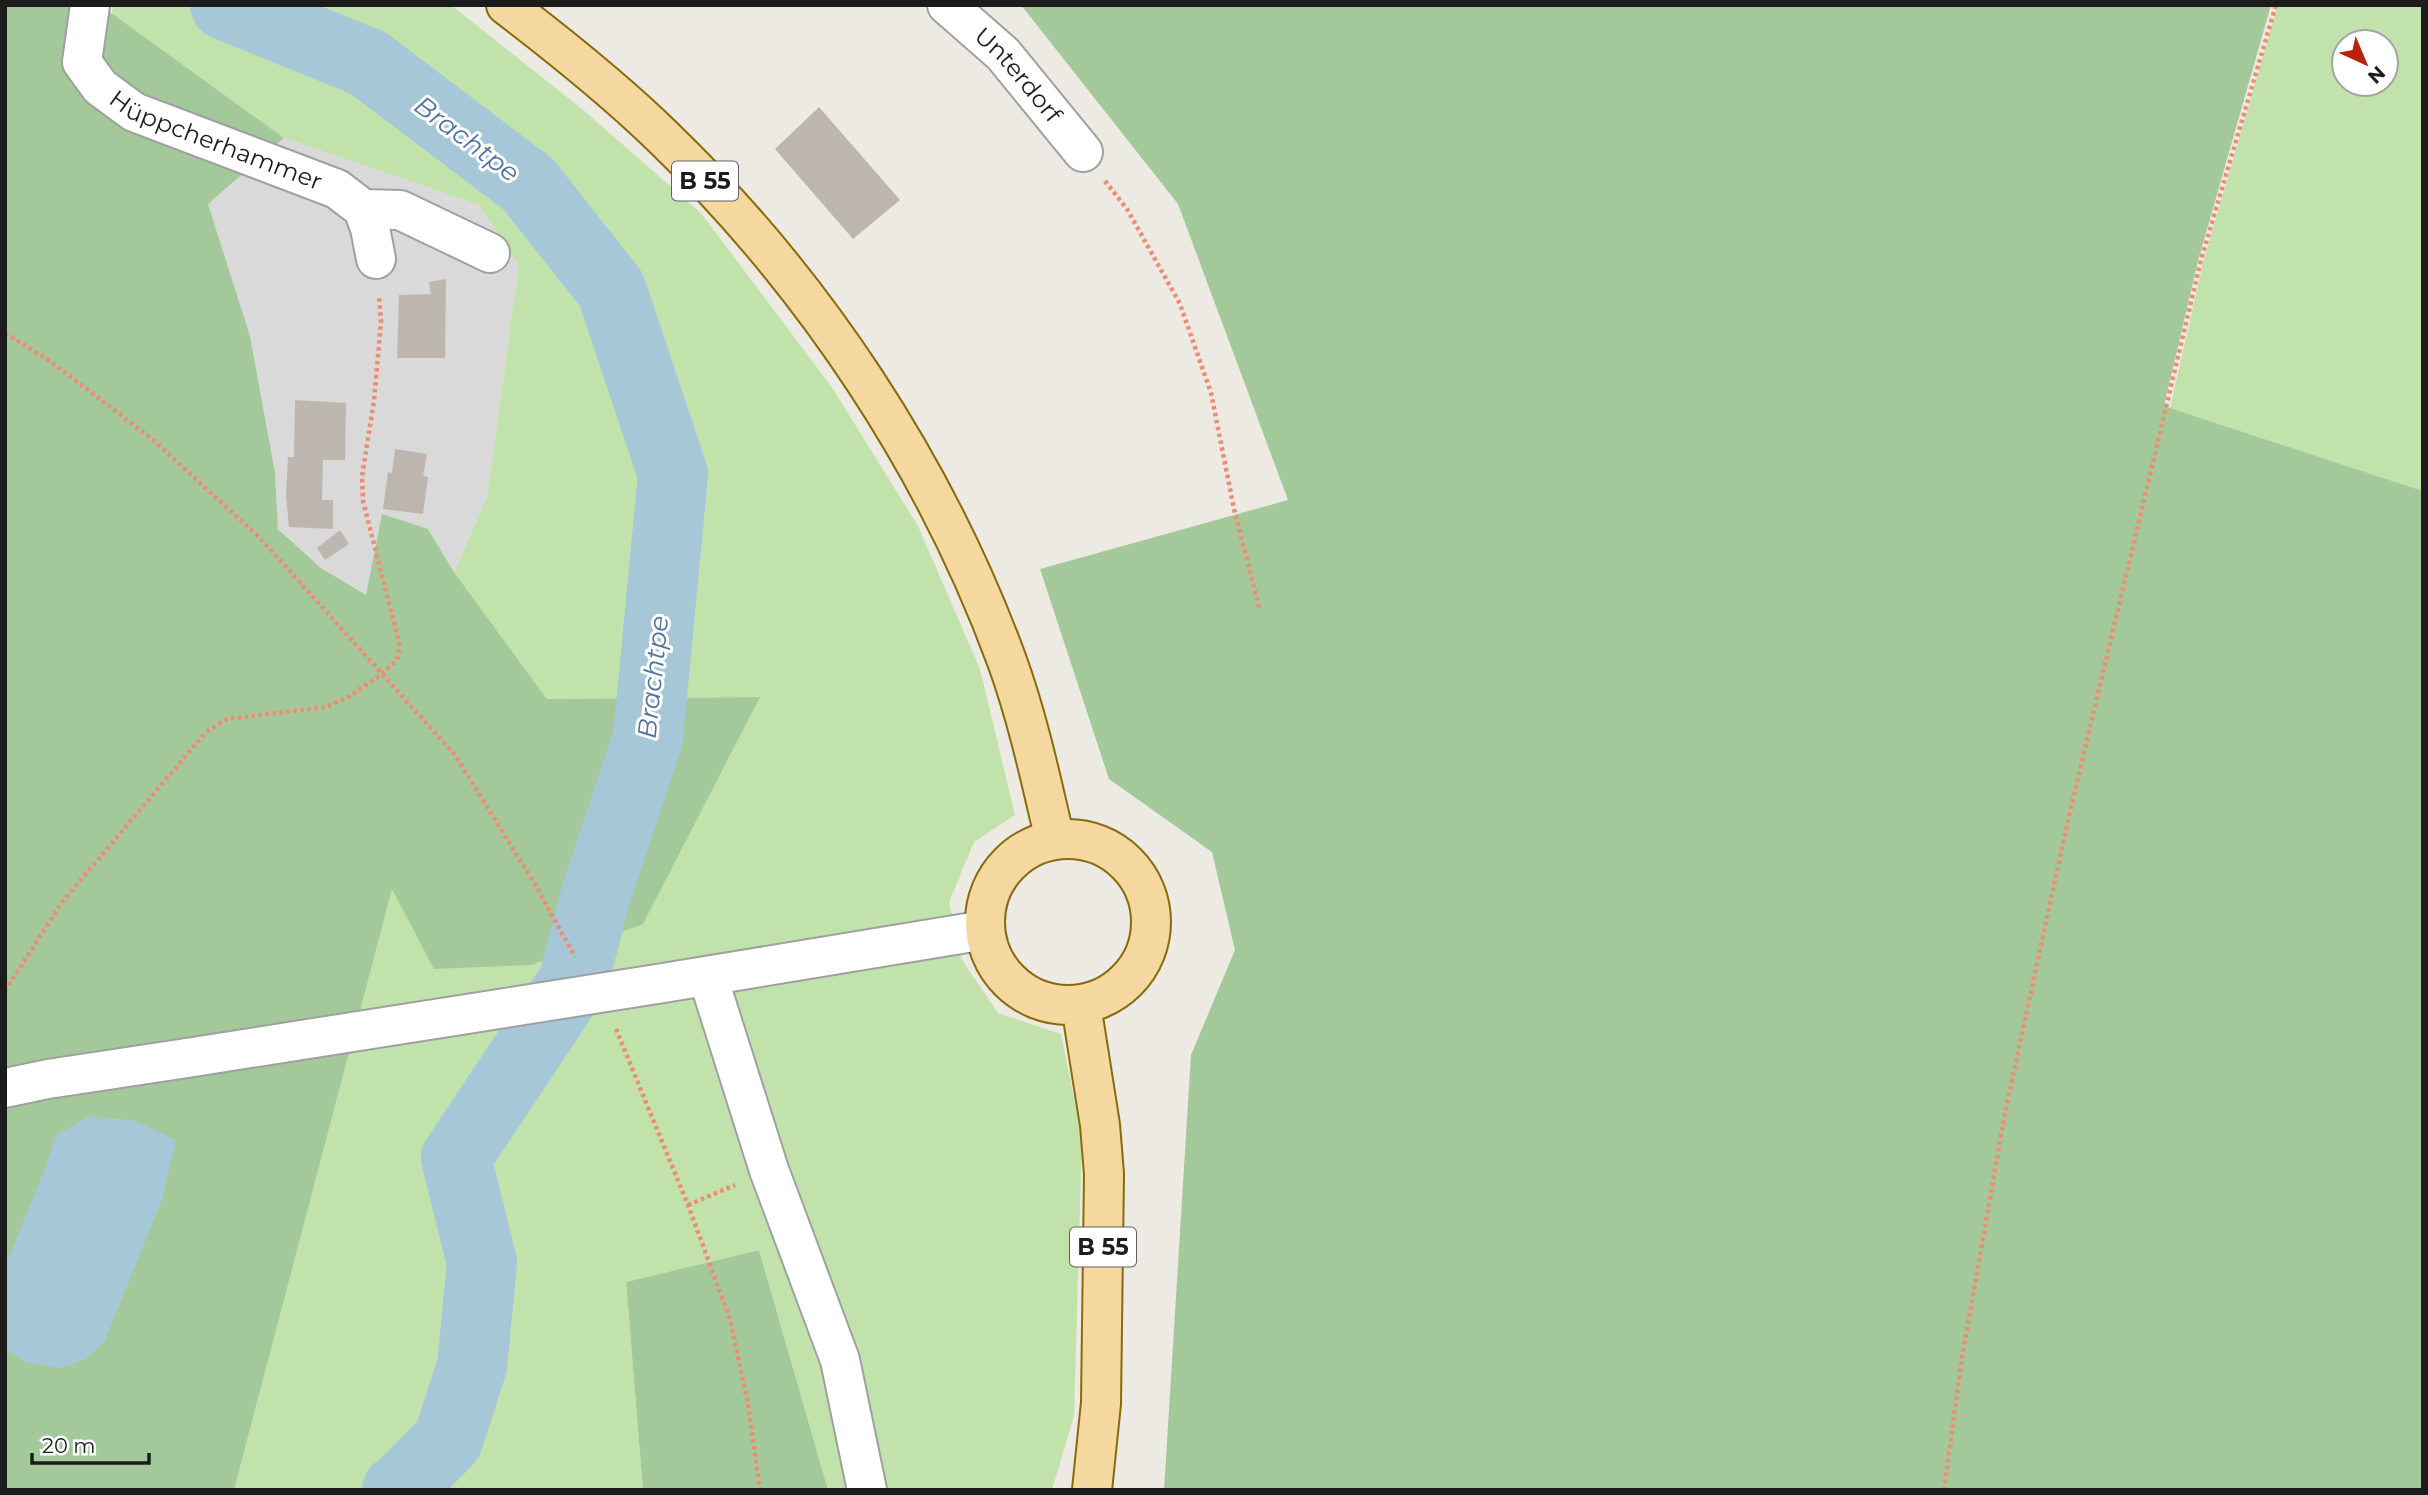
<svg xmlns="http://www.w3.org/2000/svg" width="2428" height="1495" viewBox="0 0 2428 1495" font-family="Montserrat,sans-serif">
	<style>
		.residential { fill: #dad9d9 }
		.grass { fill: #c1e3ab; fill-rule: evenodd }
		.forest { fill: #a3c99a }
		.water { fill: #a5c7d7 }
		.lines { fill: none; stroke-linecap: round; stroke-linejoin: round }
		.river { stroke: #a5c7d7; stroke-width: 70 }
		.building { fill: #bcb6af }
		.minor-casing { stroke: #a0a0a0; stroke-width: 42 }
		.major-casing { stroke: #886b0b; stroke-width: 42 }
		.path { stroke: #ee8b71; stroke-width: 4.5; stroke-dasharray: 3.5 3.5; stroke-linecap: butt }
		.minor { stroke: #fff; stroke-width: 38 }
		.major { stroke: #f4d89f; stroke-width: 38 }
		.minor-bridge-casing { stroke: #a0a0a0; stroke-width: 42; stroke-linecap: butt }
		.minor-bridge { stroke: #fff; stroke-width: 38 }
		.labels { text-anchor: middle; stroke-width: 6; stroke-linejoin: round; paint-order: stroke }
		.shield { fill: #fff; stroke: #606060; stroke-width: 2 }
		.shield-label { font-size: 23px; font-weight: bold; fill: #1c1c1c }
		.street-label { font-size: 24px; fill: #1c1c1c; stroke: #fff }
		.water-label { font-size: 26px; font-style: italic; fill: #5071a3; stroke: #fff }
	</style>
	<rect width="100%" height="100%" fill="#eceae2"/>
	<path class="residential" d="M284,138l195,67 40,60 -32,233 -33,74 -26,-43 -62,67 -45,-28 -43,-40 -3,-56 -25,-136 -42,-132z"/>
	<path class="grass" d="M113,5h338l130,103 120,105 132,176 85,137 62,143 35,146 -41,27 -25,60 13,58 36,53 63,21 21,104 -8,278 -22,74h-224l-69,-240 -133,32 17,208h-409l158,-602 368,-191 -213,2 -93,-127 33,-74 32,-233 -40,-60 -195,-67 -172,-124z
		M2278,5h145v486l-253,-83 33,-145zM2344,42h42v42h-42z"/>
	<path class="forest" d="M5,5h95l184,133 -76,66 42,132 25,136 3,57 43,39 45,27 16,-81 46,15 26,43 93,127 213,-2 -117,227 -112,41 -97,4 -42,-80 -158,601h-229z
		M1021,5h1250l-73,256 -34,145 259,85v999h-1259l27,-435 44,-105 -23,-98 -103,-73 -69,-210 248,-69 -110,-296z
		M759,1250l69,240h-185l-17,-208z"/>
	<path class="water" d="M88,1117l45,3 43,20 -14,60 -57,140 -19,19 -25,9 -34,-5 -17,-11 -5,-7v-78l34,-83 17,-49z"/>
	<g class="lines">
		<path class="river" d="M225,5l143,58 160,121 83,105 62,185 -25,264 -51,153 -24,91 -117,176 26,105 -10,103 -24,74 -46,47 -5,3"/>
	</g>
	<path class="building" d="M819,107l81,93 -47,39 -78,-90z
		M446,279l-1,79h-48l2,-63 32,-1 -2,-12z
		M295,400l51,3 -1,57h-22l-1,40h11v29l-44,-2 -3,-31 2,-39h6z
		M395,449l32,5 -4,22 5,1 -5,37 -40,-5 5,-37 4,1z
		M340,530l9,14 -24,16 -8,-12z"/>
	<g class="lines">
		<defs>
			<g id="minor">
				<path id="s1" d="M90,5l-8,57 18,25 34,25 203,77 26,20 7,19 6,31"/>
				<path id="s2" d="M947,5l56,49 80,98"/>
				<path d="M363,209l37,1 90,43"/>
				<path d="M708,977l61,193 71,190 27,130"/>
				<path d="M657,984l328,-54"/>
				<path d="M5,1088l43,-9 139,-21"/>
			</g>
			<path id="major" d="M506,5c55,42 109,85 158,133 150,145 271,327 343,523 21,58 34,119 48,179
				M985 922a83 83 0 1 1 166 0a83 83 0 1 1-166 0Z
				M1081,1005l19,120 4,49 -3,229 -9,87"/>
		</defs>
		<use href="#minor" class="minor-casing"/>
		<use href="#major" class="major-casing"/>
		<path class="path" d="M1105,181l22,28 53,95 31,89 23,116 26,101
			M5,333l45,28 102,78 108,99 195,217 78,126 42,76
			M5,991l57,-89 144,-170 21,-13 99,-12 24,-11 32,-22 13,-12 4,-7v-13l-36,-141 -1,-25 12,-75 7,-79 -2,-26
			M616,1029l72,176 42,114 18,85 12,86
			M688,1205l47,-20
			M1944,1490l18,-132 43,-245 63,-293 133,-560 75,-255"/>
		<use href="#minor" class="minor"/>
		<use href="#major" class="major"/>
		<defs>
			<path id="minor-bridge" d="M187,1058l470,-74"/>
		</defs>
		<use href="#minor-bridge" class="minor-bridge-casing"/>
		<use href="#minor-bridge" class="minor-bridge"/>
	</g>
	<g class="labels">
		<g class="shield">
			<rect x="672" y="161.5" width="66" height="39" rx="5"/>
			<rect x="1070" y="1227.5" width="66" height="39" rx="5"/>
		</g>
		<g class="shield-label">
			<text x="705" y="189">B 55</text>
			<text x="1103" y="1255">B 55</text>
		</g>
		<g class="street-label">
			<text dy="8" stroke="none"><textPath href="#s2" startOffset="100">Unterdorf</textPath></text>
			<text dy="8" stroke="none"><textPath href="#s1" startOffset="217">Hüppcherhammer</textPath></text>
		</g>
		<g class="water-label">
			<text transform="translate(467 139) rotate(37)" y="9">Brachtpe</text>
			<text transform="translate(653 677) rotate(-84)" y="9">Brachtpe</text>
		</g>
	</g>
	<rect width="2428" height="1495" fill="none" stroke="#1c1c1c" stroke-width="14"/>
	<g transform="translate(2365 63) rotate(136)"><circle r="33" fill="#ffffff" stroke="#a4a4a4" stroke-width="2"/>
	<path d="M0-5L12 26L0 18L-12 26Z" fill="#b8200f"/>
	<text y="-10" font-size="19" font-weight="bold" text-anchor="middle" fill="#1c1c1c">N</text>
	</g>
	<path d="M32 1453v10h117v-10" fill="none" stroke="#1c1c1c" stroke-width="3.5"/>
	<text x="42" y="1453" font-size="21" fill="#1c1c1c" stroke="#ffffff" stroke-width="5" paint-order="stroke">20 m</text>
</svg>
